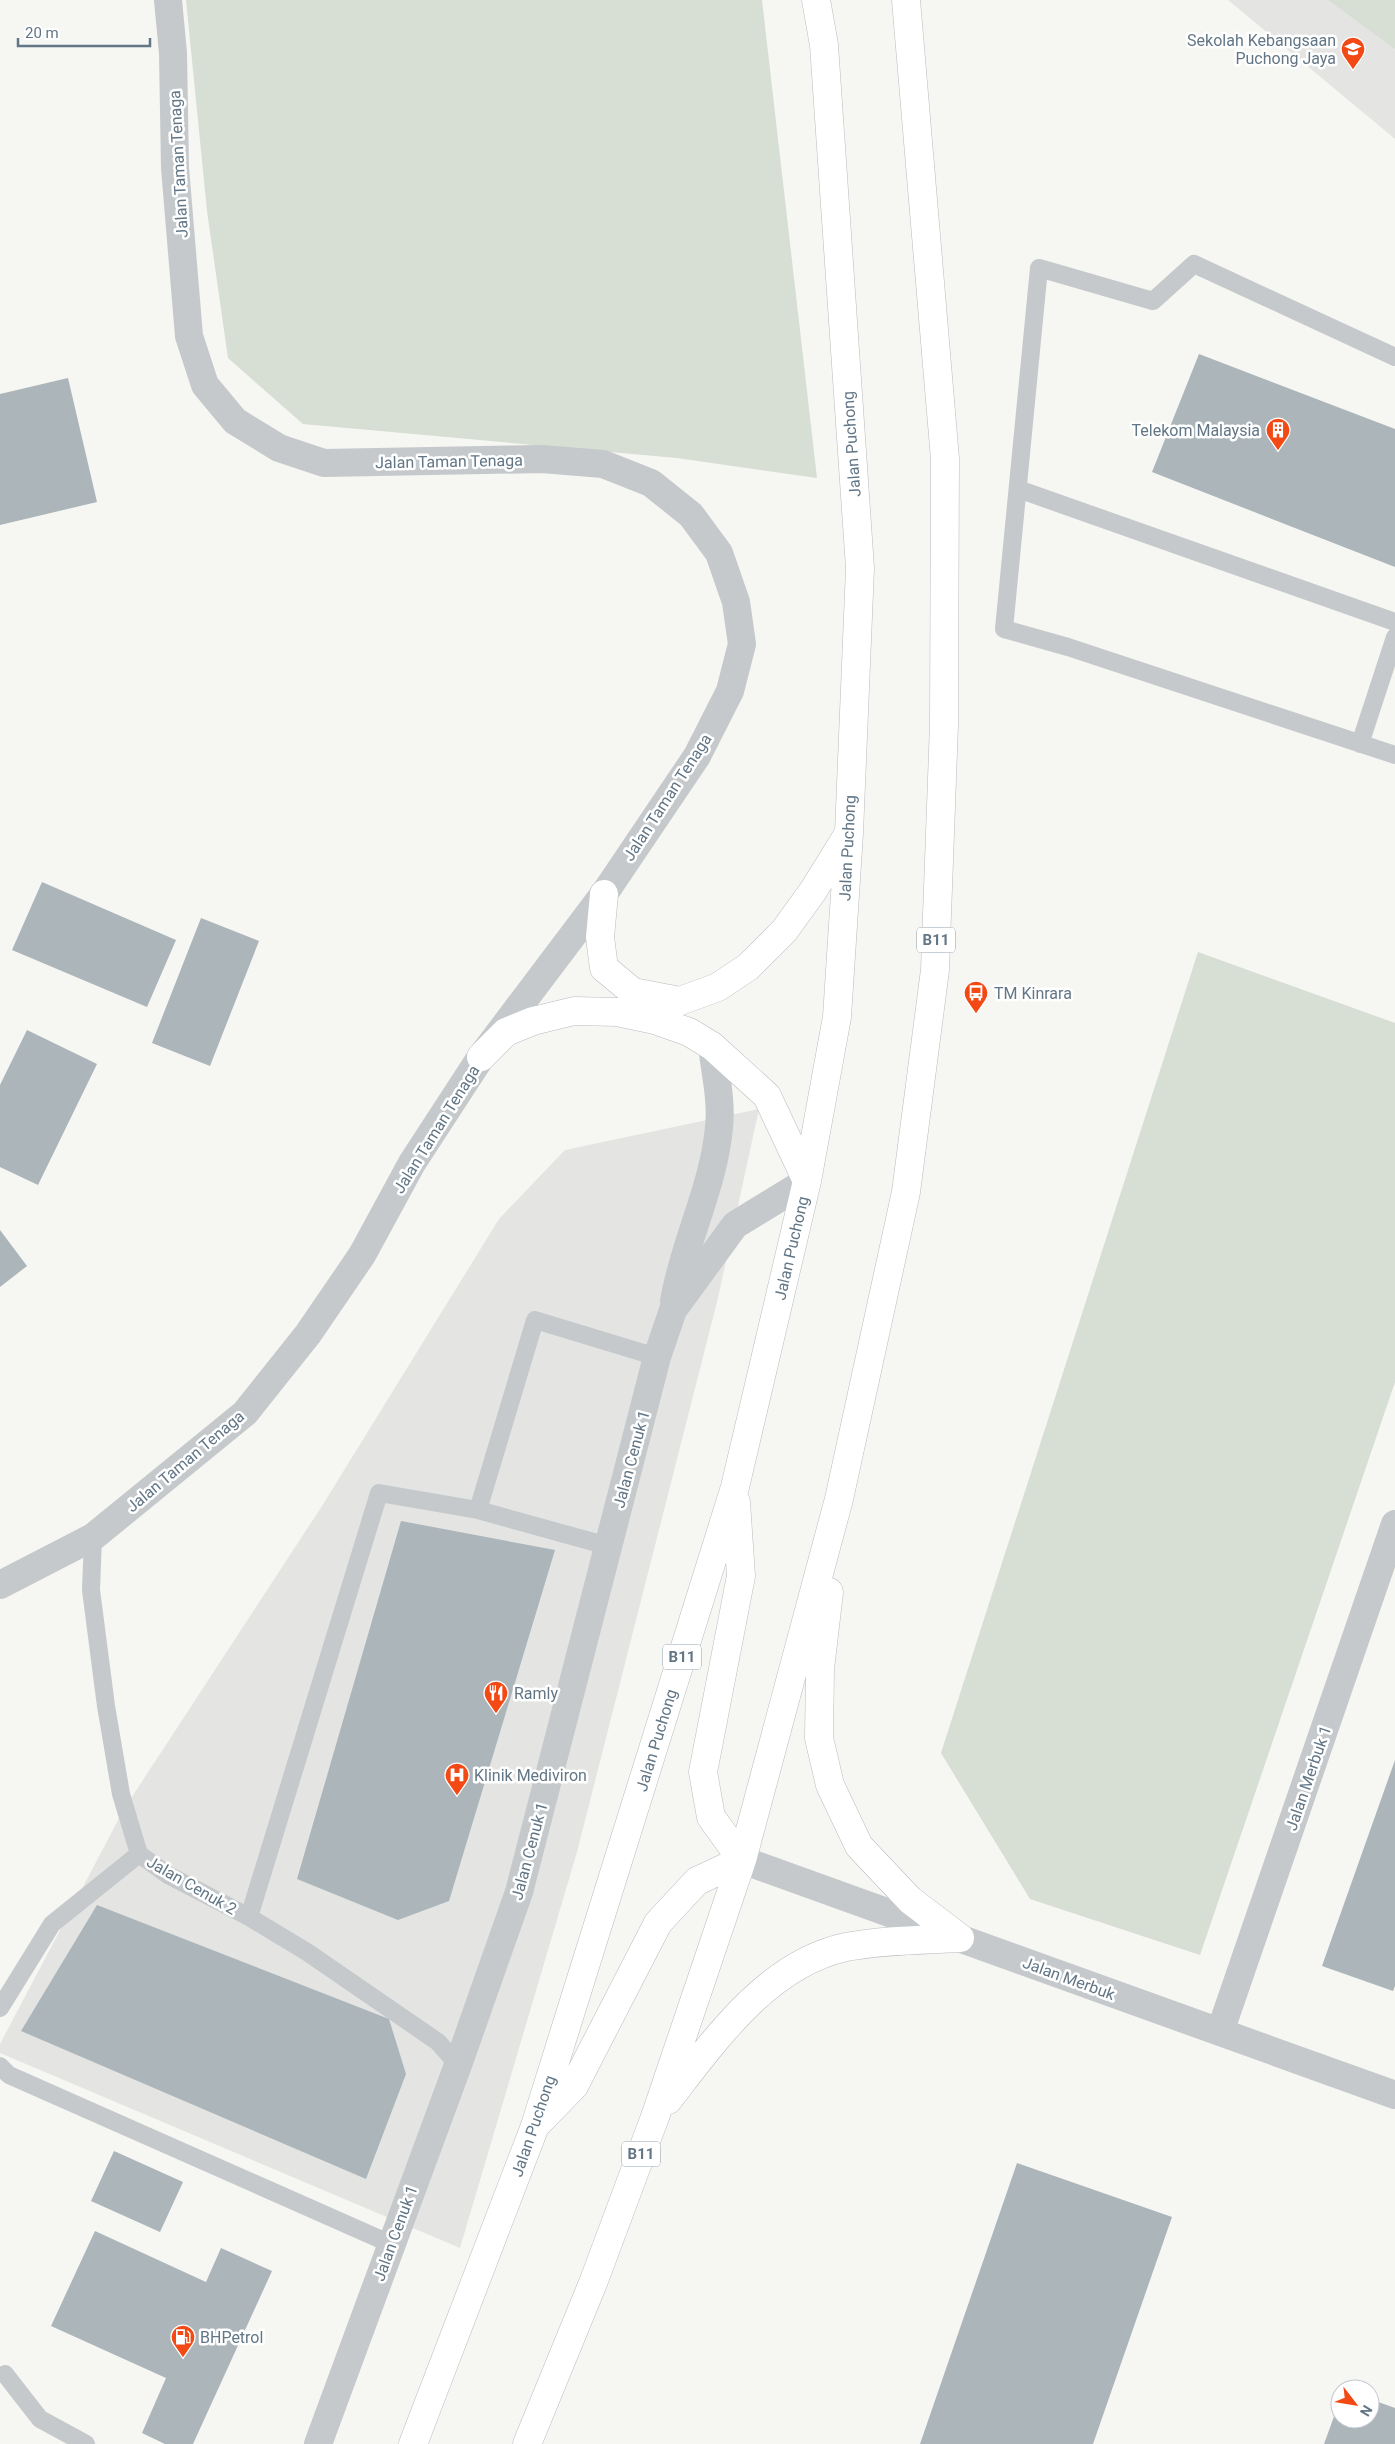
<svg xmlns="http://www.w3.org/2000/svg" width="1395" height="2444" viewBox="0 0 1395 2444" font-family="Roboto,sans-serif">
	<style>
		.built { fill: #e4e5e3 }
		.green { fill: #d7ded3 }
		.building { fill: #abb5ba }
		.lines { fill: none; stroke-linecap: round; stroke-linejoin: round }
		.primary-casing { stroke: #b8bcc0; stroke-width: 29 }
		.service { stroke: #c5c9cc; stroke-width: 18 }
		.minor { stroke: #c5c9cc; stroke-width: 28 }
		.primary { stroke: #fff; stroke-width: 28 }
		.labels { text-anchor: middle; stroke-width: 5; stroke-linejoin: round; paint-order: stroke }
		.shield { fill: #fff; stroke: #919faa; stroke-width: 1 }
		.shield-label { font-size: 15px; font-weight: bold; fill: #627686 }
		.poi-label { font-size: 16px; fill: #627686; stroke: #fff; text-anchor: start }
		.street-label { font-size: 16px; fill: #627686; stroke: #fff }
	</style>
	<rect width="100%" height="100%" fill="#f6f6f2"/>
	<path class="built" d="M1228,0h167v139z
		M759,1109l-41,189 -141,554 -117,396 -460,-195v-9l124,-235 198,-303 177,-287 66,-69z"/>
	<path class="green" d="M186,0h576l55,478 -140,-20 -374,-34 -75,-66 -21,-147z
		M1328,0h67v49z
		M1198,952l197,71v359l-195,573 -170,-56 -89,-146z"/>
	<path class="building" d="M1199,354l196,75v138l-243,-95z
		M68,378l29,124 -97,23v-131z
		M42,882l134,58 -29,67 -135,-57z
		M201,918l58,23 -49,125 -58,-23z
		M27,1030l70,34 -59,121 -38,-18v-82z
		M0,1230l27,36 -27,21z
		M401,1521l154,29 -106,351 -51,19 -101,-41z
		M1395,1760v226l-2,5 -71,-25z
		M97,1905l292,114 17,55 -40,105 -345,-148z
		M114,2151l69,31 -23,50 -69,-31z
		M1017,2163l155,54 -79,227h-173z
		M95,2231l111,51 15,-34 51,23 -79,173h-28l-23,-11 24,-55 -115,-52z
		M1370,2399l25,9v36h-71l16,-44v19h30z"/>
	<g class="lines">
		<defs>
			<path id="primary" d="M604,894l-4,43 4,31 29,24 47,9 38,-14 30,-20 36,-36 29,-40 34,-55
				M481,1057l25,-25 27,-11 41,-10 43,1 38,8 34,12 23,14 55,50 40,85
				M736,1502l5,74 -38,196 8,45 31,43
				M829,1592l-9,77 -1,69 11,47 29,61 51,54 50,38
				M668,2100c47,-60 99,-136 178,-153 37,-7 76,-7 114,-9
				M539,2122l35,-36 84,-163 39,-42 45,-21
				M413,2444l122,-318 200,-639 72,-306 30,-164 12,-184 11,-265 -36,-523 -8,-45
				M527,2444l66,-161 62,-166 87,-257 97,-361 67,-307 29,-222 9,-246 1,-265 -39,-459"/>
		</defs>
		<use href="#primary" class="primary-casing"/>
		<path class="service" d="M1395,357l-201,-93 -41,37 -114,-33 -35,361 64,18 327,108
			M1018,489l377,133
			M1360,744l35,-107
			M478,1510l57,-190 122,37
			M93,1537l-2,53 15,116 15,88 18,60 29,21 81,42 58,35 131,90 20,23
			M249,1917l130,-424 99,17 130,36
			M0,2008l52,-84 87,-70
			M0,2066l9,9 382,169
			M5,2374l35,45 46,25"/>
		<path class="minor" d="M674,1301c10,-59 40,-115 45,-174 3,-26 -4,-55 -7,-81
			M0,1585l93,-48 152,-124 63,-79 54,-79 50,-92 69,-106 123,-163 93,-138 33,-65 12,-47 -6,-42 -17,-49 -28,-38 -40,-32 -48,-19 -61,-5 -218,4 -45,-15 -44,-27 -30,-36 -16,-49 -14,-168 -2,-115 -5,-53
			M742,1860l653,235
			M1220,2032l175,-508
			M318,2444l140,-379 61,-173 138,-535 16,-47 62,-85 72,-44"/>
		<use href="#primary" class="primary"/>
	</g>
	<defs>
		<symbol id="school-pin" viewBox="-11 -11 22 30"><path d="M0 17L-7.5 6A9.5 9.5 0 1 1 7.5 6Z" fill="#f34915" stroke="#fff"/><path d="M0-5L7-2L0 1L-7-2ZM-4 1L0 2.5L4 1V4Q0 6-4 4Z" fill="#fff"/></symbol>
		<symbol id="building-pin" viewBox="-11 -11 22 30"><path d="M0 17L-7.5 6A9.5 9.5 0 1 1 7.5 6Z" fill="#f34915" stroke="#fff"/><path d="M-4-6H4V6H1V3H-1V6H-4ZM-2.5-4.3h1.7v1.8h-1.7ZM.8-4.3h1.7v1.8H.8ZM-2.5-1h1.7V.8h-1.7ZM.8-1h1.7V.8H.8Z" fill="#fff"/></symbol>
		<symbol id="bus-pin" viewBox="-11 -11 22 30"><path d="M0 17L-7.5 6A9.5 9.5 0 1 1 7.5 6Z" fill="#f34915" stroke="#fff"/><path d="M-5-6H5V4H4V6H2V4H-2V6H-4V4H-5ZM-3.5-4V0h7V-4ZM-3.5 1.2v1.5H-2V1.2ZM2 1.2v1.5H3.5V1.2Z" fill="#fff"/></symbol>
		<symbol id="restaurant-pin" viewBox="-11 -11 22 30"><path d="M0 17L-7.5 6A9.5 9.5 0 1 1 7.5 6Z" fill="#f34915" stroke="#fff"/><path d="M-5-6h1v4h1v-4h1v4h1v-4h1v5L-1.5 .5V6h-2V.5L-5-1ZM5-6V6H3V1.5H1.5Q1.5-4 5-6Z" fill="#fff"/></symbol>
		<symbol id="hospital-pin" viewBox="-11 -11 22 30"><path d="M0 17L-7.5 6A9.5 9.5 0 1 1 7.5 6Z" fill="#f34915" stroke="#fff"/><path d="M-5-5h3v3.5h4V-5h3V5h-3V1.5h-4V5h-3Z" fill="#fff"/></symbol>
		<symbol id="fuel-pin" viewBox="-11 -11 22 30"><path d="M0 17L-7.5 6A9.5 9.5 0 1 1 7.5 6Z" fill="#f34915" stroke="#fff"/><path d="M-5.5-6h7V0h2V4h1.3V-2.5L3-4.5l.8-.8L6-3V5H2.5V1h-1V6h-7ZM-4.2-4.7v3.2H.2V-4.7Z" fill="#fff"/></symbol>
	</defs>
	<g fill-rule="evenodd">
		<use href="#school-pin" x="1339" y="35" width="28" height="38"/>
		<use href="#building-pin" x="1264" y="416" width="28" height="38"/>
		<use href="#bus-pin" x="962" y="979" width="28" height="38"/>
		<use href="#restaurant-pin" x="482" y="1679" width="28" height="38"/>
		<use href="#hospital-pin" x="443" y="1761" width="28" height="38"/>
		<use href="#fuel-pin" x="169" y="2323" width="28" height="38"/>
	</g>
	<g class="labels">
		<g class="shield">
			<rect x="917" y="927.5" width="38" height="25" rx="4"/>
			<rect x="663" y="1644.5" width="38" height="25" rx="4"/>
			<rect x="622" y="2141.5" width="38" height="25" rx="4"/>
		</g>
		<g class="shield-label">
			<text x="936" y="945">B11</text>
			<text x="682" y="1662">B11</text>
			<text x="641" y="2159">B11</text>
		</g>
		<g class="poi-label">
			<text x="1336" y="46" text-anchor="end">Sekolah Kebangsaan<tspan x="1336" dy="18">Puchong Jaya</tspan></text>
			<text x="1260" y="436" text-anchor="end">Telekom Malaysia</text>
			<text x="994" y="999">TM Kinrara</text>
			<text x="514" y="1699">Ramly</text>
			<text x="474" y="1781">Klinik Mediviron</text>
			<text x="200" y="2343">BHPetrol</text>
		</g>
		<g class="street-label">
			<text transform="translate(178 164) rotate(-93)" y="6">Jalan Taman Tenaga</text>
			<text transform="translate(851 444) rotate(-94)" y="6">Jalan Puchong</text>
			<text transform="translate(449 461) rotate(-1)" y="6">Jalan Taman Tenaga</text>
			<text transform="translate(667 797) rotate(-57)" y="6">Jalan Taman Tenaga</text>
			<text transform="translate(847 848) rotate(-87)" y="6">Jalan Puchong</text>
			<text transform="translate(436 1129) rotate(-58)" y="6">Jalan Taman Tenaga</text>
			<text transform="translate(791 1248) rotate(-77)" y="6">Jalan Puchong</text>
			<text transform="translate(631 1459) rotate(-75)" y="6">Jalan Cenuk 1</text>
			<text transform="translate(185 1461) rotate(-40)" y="6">Jalan Taman Tenaga</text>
			<text transform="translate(656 1740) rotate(-73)" y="6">Jalan Puchong</text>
			<text transform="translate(1308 1778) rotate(-71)" y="6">Jalan Merbuk 1</text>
			<text transform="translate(529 1851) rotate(-75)" y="6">Jalan Cenuk 1</text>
			<text transform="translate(192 1885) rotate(30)" y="6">Jalan Cenuk 2</text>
			<text transform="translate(1069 1978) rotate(20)" y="6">Jalan Merbuk</text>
			<text transform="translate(533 2126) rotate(-71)" y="6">Jalan Puchong</text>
			<text transform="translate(395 2233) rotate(-70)" y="6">Jalan Cenuk 1</text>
		</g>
	</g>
	<g transform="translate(1355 2404) rotate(121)"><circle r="24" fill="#ffffff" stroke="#c0c8cf"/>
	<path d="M0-4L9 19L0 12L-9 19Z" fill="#f34915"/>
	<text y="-8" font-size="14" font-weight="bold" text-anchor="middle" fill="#627686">N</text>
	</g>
	<path d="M18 38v8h132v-8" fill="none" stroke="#627686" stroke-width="2.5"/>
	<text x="25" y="38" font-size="15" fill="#627686" stroke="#ffffff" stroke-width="4" paint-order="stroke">20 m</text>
</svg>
